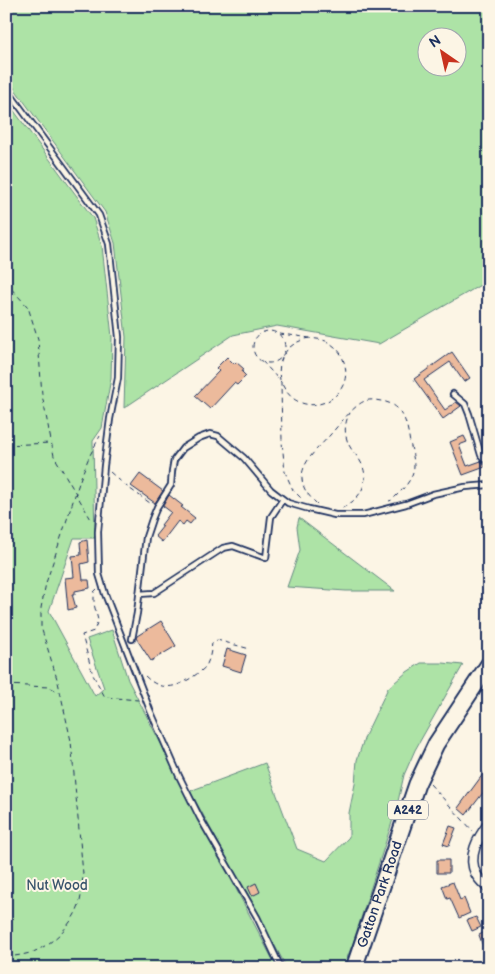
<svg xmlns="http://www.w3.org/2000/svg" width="495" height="974" viewBox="0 0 495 974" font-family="'Balsamiq Sans',sans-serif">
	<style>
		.green { fill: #ade3a6; stroke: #648982; fill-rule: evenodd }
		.building { fill: #ecba9c; stroke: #1b2f5e }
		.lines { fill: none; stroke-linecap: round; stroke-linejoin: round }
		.service-casing { stroke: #1b2f5e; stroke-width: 8 }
		.minor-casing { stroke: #1b2f5e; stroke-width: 12 }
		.primary-casing { stroke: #1b2f5e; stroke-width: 19 }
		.path { stroke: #1b2f5e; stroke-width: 1; stroke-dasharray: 5 4; stroke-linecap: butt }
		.service { stroke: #fcf5e5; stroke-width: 4.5 }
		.minor { stroke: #fcf5e5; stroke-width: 9 }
		.primary { stroke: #fcf5e5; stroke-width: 15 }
		.labels { text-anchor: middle; stroke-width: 4; stroke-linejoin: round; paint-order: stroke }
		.shield { fill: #fcf5e5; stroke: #5e6a86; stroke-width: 1 }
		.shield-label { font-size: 12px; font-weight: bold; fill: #1b2f5e }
		.park-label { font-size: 14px; fill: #38536c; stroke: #fcf5e5 }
		.street-label { font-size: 14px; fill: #1b2f5e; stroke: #fcf5e5 }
	</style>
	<rect width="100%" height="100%" fill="#fcf5e5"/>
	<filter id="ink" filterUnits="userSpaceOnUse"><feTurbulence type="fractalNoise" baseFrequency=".02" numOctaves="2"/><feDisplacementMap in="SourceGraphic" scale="10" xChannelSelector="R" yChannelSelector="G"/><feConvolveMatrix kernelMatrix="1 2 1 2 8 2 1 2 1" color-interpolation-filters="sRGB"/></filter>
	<g filter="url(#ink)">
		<path class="green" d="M6,6h483v274l-110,64 -102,-18 -44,9 -109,73 2,-71 -11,-94 -10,-31 -99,-135zM428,38h30v30h-30z
			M6,100l87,118 9,28 10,91 -1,41 -9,50 -9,13 2,97h-21l-25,73 46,85 9,-8 -17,-49 25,-9 16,50 149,288h-271z
			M299,518l96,73h-49l-59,-4 13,-37 -3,-23z
			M421,663h22l20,2 -48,85 -11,25 -8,35 -43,133 -10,25h-56l-97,-177 75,-28 32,86 29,12 23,-24v-24l6,-29 2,-24 8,-24 23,-48 19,-16z"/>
		<path class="building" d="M452,352l18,26 -6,4 -14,-20 -26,18 21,30 11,-8 5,4 -18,13 -29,-40z
			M227,357l7,7 2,-2 8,7 -2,3 4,4 -9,9 -3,-2 -24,26 -15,-13 24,-25 -3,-3z
			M464,436l3,6 -8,3 8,21 14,-5 4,6 -22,8 -13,-33z
			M140,474l23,17 -8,12 -24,-17z
			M169,495l14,11 -2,1 14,11 -5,6 -4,-3 -3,4 -5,-4 -16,21 -7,-6 8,-10 -2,-1 10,-13 -8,-6z
			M87,540l2,22 -8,2 2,16h6l1,8 -15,3v3h-3l4,14 -8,2 -3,-32 9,-1 -2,-21 9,-1 -1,-13z
			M161,621l15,25 -25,15 -15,-23 1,-2z
			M227,649l19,6 -5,17 -19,-6z
			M489,766v19l-23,30 -8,-7z
			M450,826l6,2 -7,18 -6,-2z
			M437,860h12v13h-12z
			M453,882l7,18 4,-2 6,15 -11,5 -9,-20 -3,1 -5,-13z
			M256,883l4,9 -8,4 -4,-9z
			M476,917l5,10 -9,4 -5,-11z
			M489,930v13l-6,3 -4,-11z"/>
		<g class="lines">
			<defs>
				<path id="service" d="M6,88l93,127 10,29 10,93 -1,41 -8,41 -6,47 -6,66 1,42 6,20 45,116 29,66 21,42 57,99 24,51
					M453,394l12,10 4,10 12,41 8,9
					M139,594l15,-1 69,-45 10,-2 33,12 5,-41 12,-18
					M132,639l5,-26 9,-76 6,-18 5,-12 14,-22 1,-14 2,-11 9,-12 16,-10 11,-4 8,2 26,22 27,32 17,13 21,6 26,6h28l43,-11 27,-10 32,-7 24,-2"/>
				<path id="minor" d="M489,823c-11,15 -22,33 -13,51 3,6 9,11 13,15"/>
				<g id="primary">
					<path id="s1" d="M354,968l63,-184 19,-40 53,-80"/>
				</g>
			</defs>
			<use href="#service" class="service-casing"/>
			<use href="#minor" class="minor-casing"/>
			<use href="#primary" class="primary-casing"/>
			<path class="path" d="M6,283l22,24 10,32 4,56 12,61 38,65
				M253 347a16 16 0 1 1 32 0a16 16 0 1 1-32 0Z
				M279,334c10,1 20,2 30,4 7,1 13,1 19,4 7,4 13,10 15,17 16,40 -42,66 -61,25
				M262,361l19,21 1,60 3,30 8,18 10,10
				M280,380c-4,-22 8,-38 30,-42
				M6,445l45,-2
				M110,472l16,14 24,17
				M317,504c-8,-8 -14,-14 -15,-25 -1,-18 18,-32 28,-44 8,-9 25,-31 35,-34 5,-2 11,-1 16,0 23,3 26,23 29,42 2,7 4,16 4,23 -1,15 -12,24 -22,34l-3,1
				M342,508c20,-9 30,-29 17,-49 -2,-3 -5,-6 -7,-9 -8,-11 -9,-26 -2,-37
				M97,589l-3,3v12l4,16 -4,11 -12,4 11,40 12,22 33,3
				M145,676c16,16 32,12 49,0 4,-3 9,-6 12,-10 4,-7 5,-15 6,-23l5,-3 33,9
				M6,685l43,2 10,5
				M430,784l43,47
				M6,957c9,-1 18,-2 27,-5 20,-8 39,-27 46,-47 3,-10 3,-20 4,-31l-12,-133 -13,-59 -17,-55v-19l5,-25 35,-106 8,-20 11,-21"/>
			<use href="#service" class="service"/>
			<use href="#minor" class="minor"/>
			<use href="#primary" class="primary"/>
		</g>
	</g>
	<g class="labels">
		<rect class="shield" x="388" y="800.5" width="40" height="19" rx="4"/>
		<g class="shield-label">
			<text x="408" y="814">A242</text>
		</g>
		<g class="park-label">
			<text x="57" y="890">Nut Wood</text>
		</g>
		<g class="street-label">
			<text dy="5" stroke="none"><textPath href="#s1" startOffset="78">Gatton Park Road</textPath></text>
		</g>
	</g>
	<rect width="495" height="974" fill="none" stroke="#fcf5e5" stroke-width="25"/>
	<rect x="12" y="12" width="470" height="949" fill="none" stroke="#1b2f5e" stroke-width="2" filter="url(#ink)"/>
	<g transform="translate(442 52) rotate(326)"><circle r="24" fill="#fcf5e5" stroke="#a2a6af"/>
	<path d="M0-4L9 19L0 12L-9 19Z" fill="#c8321e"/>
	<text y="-8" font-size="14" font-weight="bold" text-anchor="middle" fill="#1b2f5e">N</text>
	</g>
</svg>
